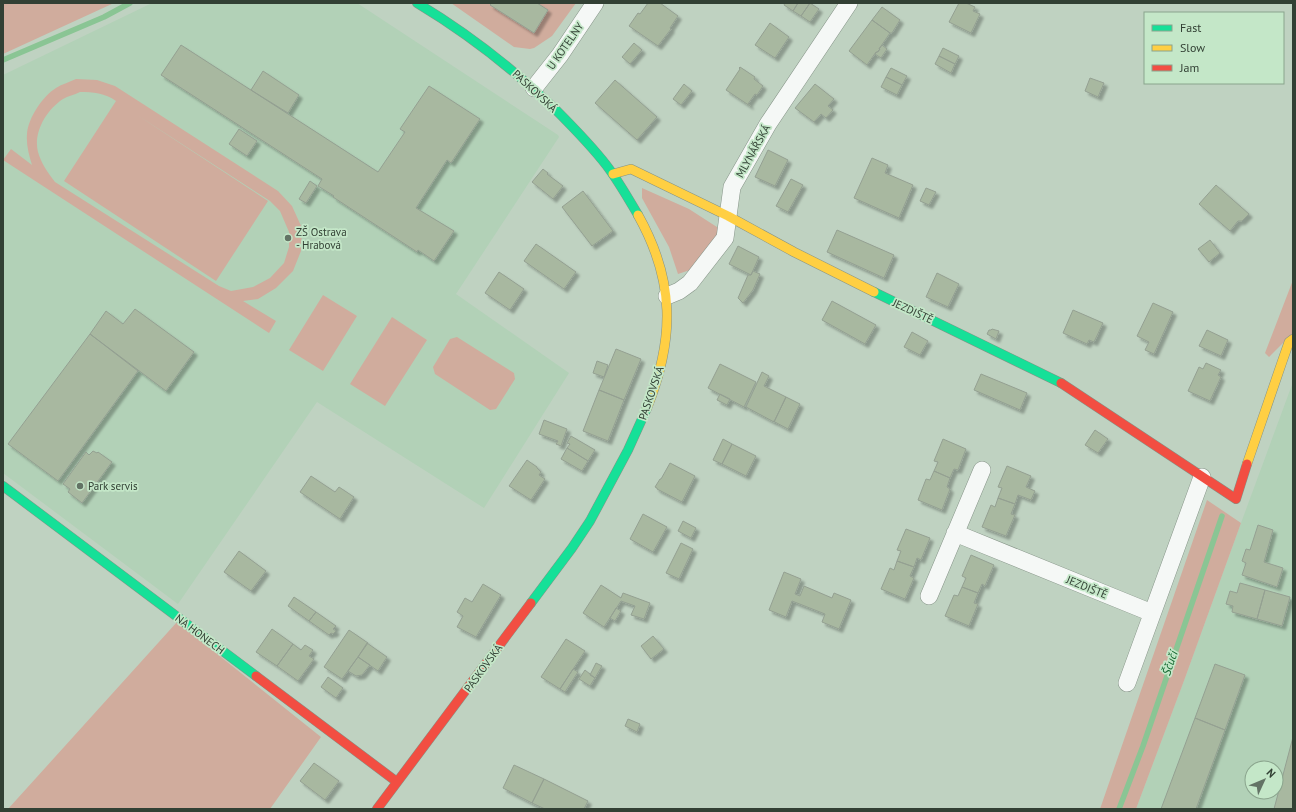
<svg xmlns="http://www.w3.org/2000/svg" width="1296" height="812" viewBox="0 0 1296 812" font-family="'PT Sans',sans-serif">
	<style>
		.built { fill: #b2d1b7; fill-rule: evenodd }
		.green { fill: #d0ac9d; fill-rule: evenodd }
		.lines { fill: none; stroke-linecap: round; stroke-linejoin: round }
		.stream { stroke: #8ac594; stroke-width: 5.5 }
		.building { fill: #a8b8a0; stroke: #94a092; filter: url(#shadow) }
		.street-casing { stroke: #859387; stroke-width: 18 }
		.fast-casing { stroke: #859387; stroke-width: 10 }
		.slow-casing { stroke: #859387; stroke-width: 10 }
		.jam-casing { stroke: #859387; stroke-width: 10 }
		.street { stroke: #f5f8f6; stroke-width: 17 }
		.fast { stroke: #16e098; stroke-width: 9 }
		.slow { stroke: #ffcf43; stroke-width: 9 }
		.jam { stroke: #f24e42; stroke-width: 9 }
		.poi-dot { fill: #637365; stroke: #c4e7c8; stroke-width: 1.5 }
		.labels { text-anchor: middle; stroke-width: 3.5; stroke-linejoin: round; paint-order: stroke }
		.street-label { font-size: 11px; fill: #324034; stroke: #c4e7c8 }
		.poi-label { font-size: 11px; fill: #324034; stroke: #c4e7c8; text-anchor: start }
		.water-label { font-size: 12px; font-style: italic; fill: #10652c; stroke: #c4e7c8 }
	</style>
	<defs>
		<filter id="shadow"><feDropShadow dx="3.5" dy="3.5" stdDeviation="1" flood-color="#0004"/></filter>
	</defs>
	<rect width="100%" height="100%" fill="#bfd2c1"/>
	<path class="built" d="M152,3h205l201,132 1,2 -103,157 113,79 -85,135 -167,-106 -139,202 -175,-131v-398z
		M1293,382v427h-157l49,-131 56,-155zM1252,768h24v24h-24z"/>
	<path class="green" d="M3,3h111l-111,51z
		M451,3h125l-24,33 -18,12 -4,1 -16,-2z
		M76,79l21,1 18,6 163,105 14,15 10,22 -1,23 -8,20 -17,17 -18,11 -15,2 33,20 -7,12 -266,-173 8,-11 21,16c-3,-10 -6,-20 -5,-31 1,-16 16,-38 29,-46 6,-4 14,-6 20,-9zM80,92c13,0 25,1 36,9l-52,80 152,100 52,-80 -134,-88 136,88 10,10 9,21v15l-5,16 -14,15 -17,9 -22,4 -12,-5 -164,-104c-7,-9 -14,-19 -17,-30 -5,-19 8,-42 25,-53 5,-3 11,-4 17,-7z
		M642,188l47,21 31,20 -7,13 -23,28 -12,4 -9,-27 -27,-49z
		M1293,280v53l-24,24 -4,-4z
		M323,295l34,21 -34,55 -34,-21z
		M392,317l35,23 -42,66 -35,-22z
		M457,337l57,36 1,6 -19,30 -6,1 -55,-36 -2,-7 17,-28z
		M1207,500l34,23 -56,155 -49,131h-36z
		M177,622l144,115 -51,72h-262z"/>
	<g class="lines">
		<path class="stream" d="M3,60l101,-43 26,-14
			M1119,809l24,-63 79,-230"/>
	</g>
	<path class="building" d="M492,3h45l11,7 -14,23 -44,-28z
		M648,3h12l18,13 -8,12 1,1 -13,17 -29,-20 9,-13 2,1z
		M785,3h13l-5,8 -9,-6z
		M798,3h12l-9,13 -8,-5z
		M810,3l9,6 -9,13 -9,-6z
		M959,3h7l9,4 -2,4 7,3 -9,19 -22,-11z
		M882,7l18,13 -8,13h-2l-18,-13z
		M872,20l18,13 -11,16h1l-2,3h-2l-9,13 -18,-14z
		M770,23l19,14 -14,21 -20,-13z
		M634,43l8,7 -12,14 -8,-7z
		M181,45l197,127 27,-40 -5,-3 29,-43 51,33 -29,44 -4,-3 -31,48 38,23 -20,30 -16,-11 -1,2 -84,-55 1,-1 -16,-10 4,-7 -161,-104z
		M882,45l5,4 -6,9 -6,-4 5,-5h-1z
		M943,48l16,8 -4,8 -16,-8z
		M939,56l16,8 -4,9 -16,-9z
		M740,67l15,10 -1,2 9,7 -6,9 -2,-1 -7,10 2,1v1l-24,-16 14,-21 -1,-1z
		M891,68l16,8 -5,9 -16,-8z
		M263,71l36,24 -11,18 -37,-23z
		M886,77l16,8 -5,10 -16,-8z
		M1090,78l14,5 -6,14 -13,-6z
		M615,80l42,37 -20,23 -42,-37z
		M684,84l8,7 -11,14 -8,-6z
		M815,84l19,15 -6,7 5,4 -7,8 -5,-4 -7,8 -19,-14z
		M239,129l18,12 -10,15 -18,-12z
		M768,150l20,10 -13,26 -20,-9z
		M872,158l16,7 -3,8 28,12 -14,33 -45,-20z
		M543,169l5,4 -1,1 16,12 -10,13 -21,-17z
		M791,179l12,6 -15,27 -12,-6z
		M310,181l7,5 -11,17 -7,-4z
		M1216,185l33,29 -7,7h-4l-8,10 -31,-27z
		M926,188l10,4 -7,13 -9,-4z
		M583,191l30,40 -21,15 -30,-39z
		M837,230l57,25 -10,23 -57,-26z
		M1210,240l10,13 -11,9 -11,-13z
		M536,244l40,28 -12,17 -40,-28z
		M738,246l21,11 -8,18 -22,-11z
		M753,271l7,3 -7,16 -10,13 -5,-5 10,-23h3z
		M499,272l25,17 -14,21 -25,-17z
		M937,273l22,11 -11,23 -22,-10z
		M832,301l44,24 -11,19 -43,-24z
		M1153,303l20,9 -19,42 -9,-4 4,-8 -12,-6z
		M135,309l59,43 -28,39 -76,-57 16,-23 17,13z
		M1073,310l30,13 -9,19 -5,-2 -2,4 -24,-11z
		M992,329l7,2 -3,8 -9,-5 2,-4h2z
		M1207,330l21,10 -7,16 -22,-10z
		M912,332l16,9 -8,14 -16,-8z
		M90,334l48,37 -80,110 -50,-37z
		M616,349l25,10 -17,41 -25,-10z
		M597,361l11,4 -4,12 -11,-4z
		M1206,363l15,7 -3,5 3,2 -11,24 -22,-10 11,-24 4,2z
		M720,364l36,18 -12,25 -36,-19z
		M762,372l7,4 -5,10 22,11 -12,25 -28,-15z
		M981,374l46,19 -7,17 -46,-20z
		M599,390l25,10 -16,41 -25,-10z
		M720,394l10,5 -3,6 -10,-5z
		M786,397l14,7 -12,25 -15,-8 1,1z
		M544,420l23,9 -6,17 -5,-2 2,-3 -19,-7z
		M1095,430l13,9 -10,14 -13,-8z
		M571,436l24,14 -7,11 -21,-13 3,-4 -3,-1z
		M723,439l9,5 -10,20 -9,-4z
		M943,439l23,10 -8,21 -4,-1 -4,9 -16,-7 4,-9 -4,-1z
		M732,444l24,12 -10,20 -24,-12z
		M567,448l21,13 -6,10 -21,-12z
		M93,451l4,2 1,-1 14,10 -30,41 -14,-11 2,-3 -7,-5 23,-32 3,3z
		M527,460l10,7v1l4,4 -2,3 6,4 -14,21 -22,-14z
		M670,463l25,13 -13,26 -25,-13v-1l-2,-1 5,-8h1z
		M1007,466l24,10 -5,11 9,4 -4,9 -13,-5 -3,9 -17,-6 4,-10 -4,-1z
		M934,471l16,7 -3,9 3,2 -8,21 -24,-10 8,-21 4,1z
		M311,476l24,16 4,-5 15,10 -14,22 -40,-27z
		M998,498l17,6 -4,10 4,1 -9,21 -24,-9 9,-22 4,2z
		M643,514l24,13 -14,25 -23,-13z
		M683,521l13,7 -5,10 -13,-7z
		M1258,525l15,5 -9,32 19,6 -6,19 -35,-12 4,-12 -4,-2 4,-12 4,1z
		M906,529l24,9 -9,22 -4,-2 -3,9 -17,-6 4,-10 -4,-1z
		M681,543l12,6 -14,30 -13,-6z
		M239,551l27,20 -15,20 -27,-19z
		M971,555l23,10 -9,21 -3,-2 -4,9 -16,-6 4,-9 -4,-2z
		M897,561l17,6 -4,9 4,2 -9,21 -24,-10 9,-21 4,2z
		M784,572l17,7 -6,15 5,2 4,-10 28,12 2,-5 17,7 -12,29 -17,-7 3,-8 -33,-13 -6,16 -17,-7z
		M1240,583l25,7 -8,29 -25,-7 1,-6 -7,-2 4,-13 7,2z
		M483,584l18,11 -25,42 -19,-10 6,-11 -6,-4 8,-14 7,4z
		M601,585l20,13 2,-5 27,10 -6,16 -13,-4 4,-9 -14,-5 -17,26 -21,-14z
		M962,587l16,6 -4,10 4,1 -9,22 -24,-10 9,-21 4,1z
		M1265,590l25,7 -8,29 -25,-7z
		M294,597l22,15 -7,9 -21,-15z
		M616,608l5,3 -6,10 -5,-3z
		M316,612l20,14 -3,3 3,2 -3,3 -2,-1 -2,2 -20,-14z
		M272,629l21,15 -16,22 -21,-14z
		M349,630l19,13 -26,36 -18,-12z
		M653,636l11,13 -13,10 -10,-13z
		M566,639l19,12 -25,38 -19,-12z
		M367,643l20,14 -9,14 -20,-14z
		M293,644l8,6 4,-5 8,5 -4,6 5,3 -16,22 -21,-15z
		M358,657l12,8 -8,10 -6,1 -8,-5z
		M596,663l6,3 -7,12 -5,-3z
		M1215,664l30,11 -20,55 -30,-12z
		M573,669l5,3 -13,20 -5,-3z
		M585,670l10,8 -5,8 -11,-7z
		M328,677l15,11 -7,10 -15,-11z
		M1195,718l30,12 -29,79h-35z
		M628,719l12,5 -3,8 -12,-6z
		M1293,737v72h-19z
		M314,763l25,18 -14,19 -25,-19z
		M514,765l30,14 -12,24 -29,-15z
		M544,779l44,22 -4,8h-39l-13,-6z"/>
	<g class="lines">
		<defs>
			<path id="street" d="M534,88l26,-33 35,-52
				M667,296l12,-5 11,-8 35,-45 7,-51 36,-63 81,-121
				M955,533l197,80
				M929,596l53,-126
				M1127,683l75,-206"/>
			<path id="fast" d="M417,3c50,30 95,65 137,105 19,19 37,37 53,58 12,16 21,32 31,49
				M874,292l187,91
				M3,486l253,190
				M531,603l41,-55 18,-27 38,-71 19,-42"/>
			<path id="slow" d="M613,174l18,-5 97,47 66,36 80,40
				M638,215c37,66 37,123 9,193
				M1247,464l35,-102 7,-20 4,-3"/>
			<path id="jam" d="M1061,383l175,116 11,-35
				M256,676l141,106
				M377,809l154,-206"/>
		</defs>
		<use href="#street" class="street-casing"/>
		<use href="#fast" class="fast-casing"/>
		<use href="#slow" class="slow-casing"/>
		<use href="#jam" class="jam-casing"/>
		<use href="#street" class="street"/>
		<use href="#fast" class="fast"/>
		<use href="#slow" class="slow"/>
		<use href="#jam" class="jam"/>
	</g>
	<g class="poi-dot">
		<circle cx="288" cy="238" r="4"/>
		<circle cx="80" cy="486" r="4"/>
	</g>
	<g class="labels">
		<g class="street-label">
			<text transform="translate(565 46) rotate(-55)" y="4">U KOTELNY</text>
			<text transform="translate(535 91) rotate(43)" y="4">PASKOVSKÁ</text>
			<text transform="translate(753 151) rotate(-61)" y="4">MLYNÁŘSKÁ</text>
			<text transform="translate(913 311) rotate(25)" y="4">JEZDIŠTĚ</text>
			<text transform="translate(651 393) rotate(-71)" y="4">PASKOVSKÁ</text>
			<text transform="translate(1087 587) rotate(22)" y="4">JEZDIŠTĚ</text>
			<text transform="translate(200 634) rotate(37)" y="4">NA HONECH</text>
			<text transform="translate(483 668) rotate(-54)" y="4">PASKOVSKÁ</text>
		</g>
		<g class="poi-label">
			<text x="296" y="236">ZŠ Ostrava<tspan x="296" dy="13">- Hrabová</tspan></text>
			<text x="88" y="490">Park servis</text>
		</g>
		<g class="water-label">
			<text transform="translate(1170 663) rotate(-71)" y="4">Ščučí</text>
		</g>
	</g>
	<rect width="1296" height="812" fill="none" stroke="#324034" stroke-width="8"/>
	<rect x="1144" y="12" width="140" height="72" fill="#c4e7c8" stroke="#8aa48d"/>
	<rect x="1152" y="25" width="20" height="6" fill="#16e098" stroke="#8aa48d"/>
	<text x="1180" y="32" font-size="12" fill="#324034">Fast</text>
	<rect x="1152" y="45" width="20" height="6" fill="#ffcf43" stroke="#8aa48d"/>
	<text x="1180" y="52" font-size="12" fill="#324034">Slow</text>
	<rect x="1152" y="65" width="20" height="6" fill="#f24e42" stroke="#8aa48d"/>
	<text x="1180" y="72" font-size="12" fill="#324034">Jam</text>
	<g transform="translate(1264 780) rotate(46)"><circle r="19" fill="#c4e7c8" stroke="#8aa48d"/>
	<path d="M0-3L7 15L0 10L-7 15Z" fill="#637365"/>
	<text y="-6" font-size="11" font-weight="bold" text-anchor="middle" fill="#324034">N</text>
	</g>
</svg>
